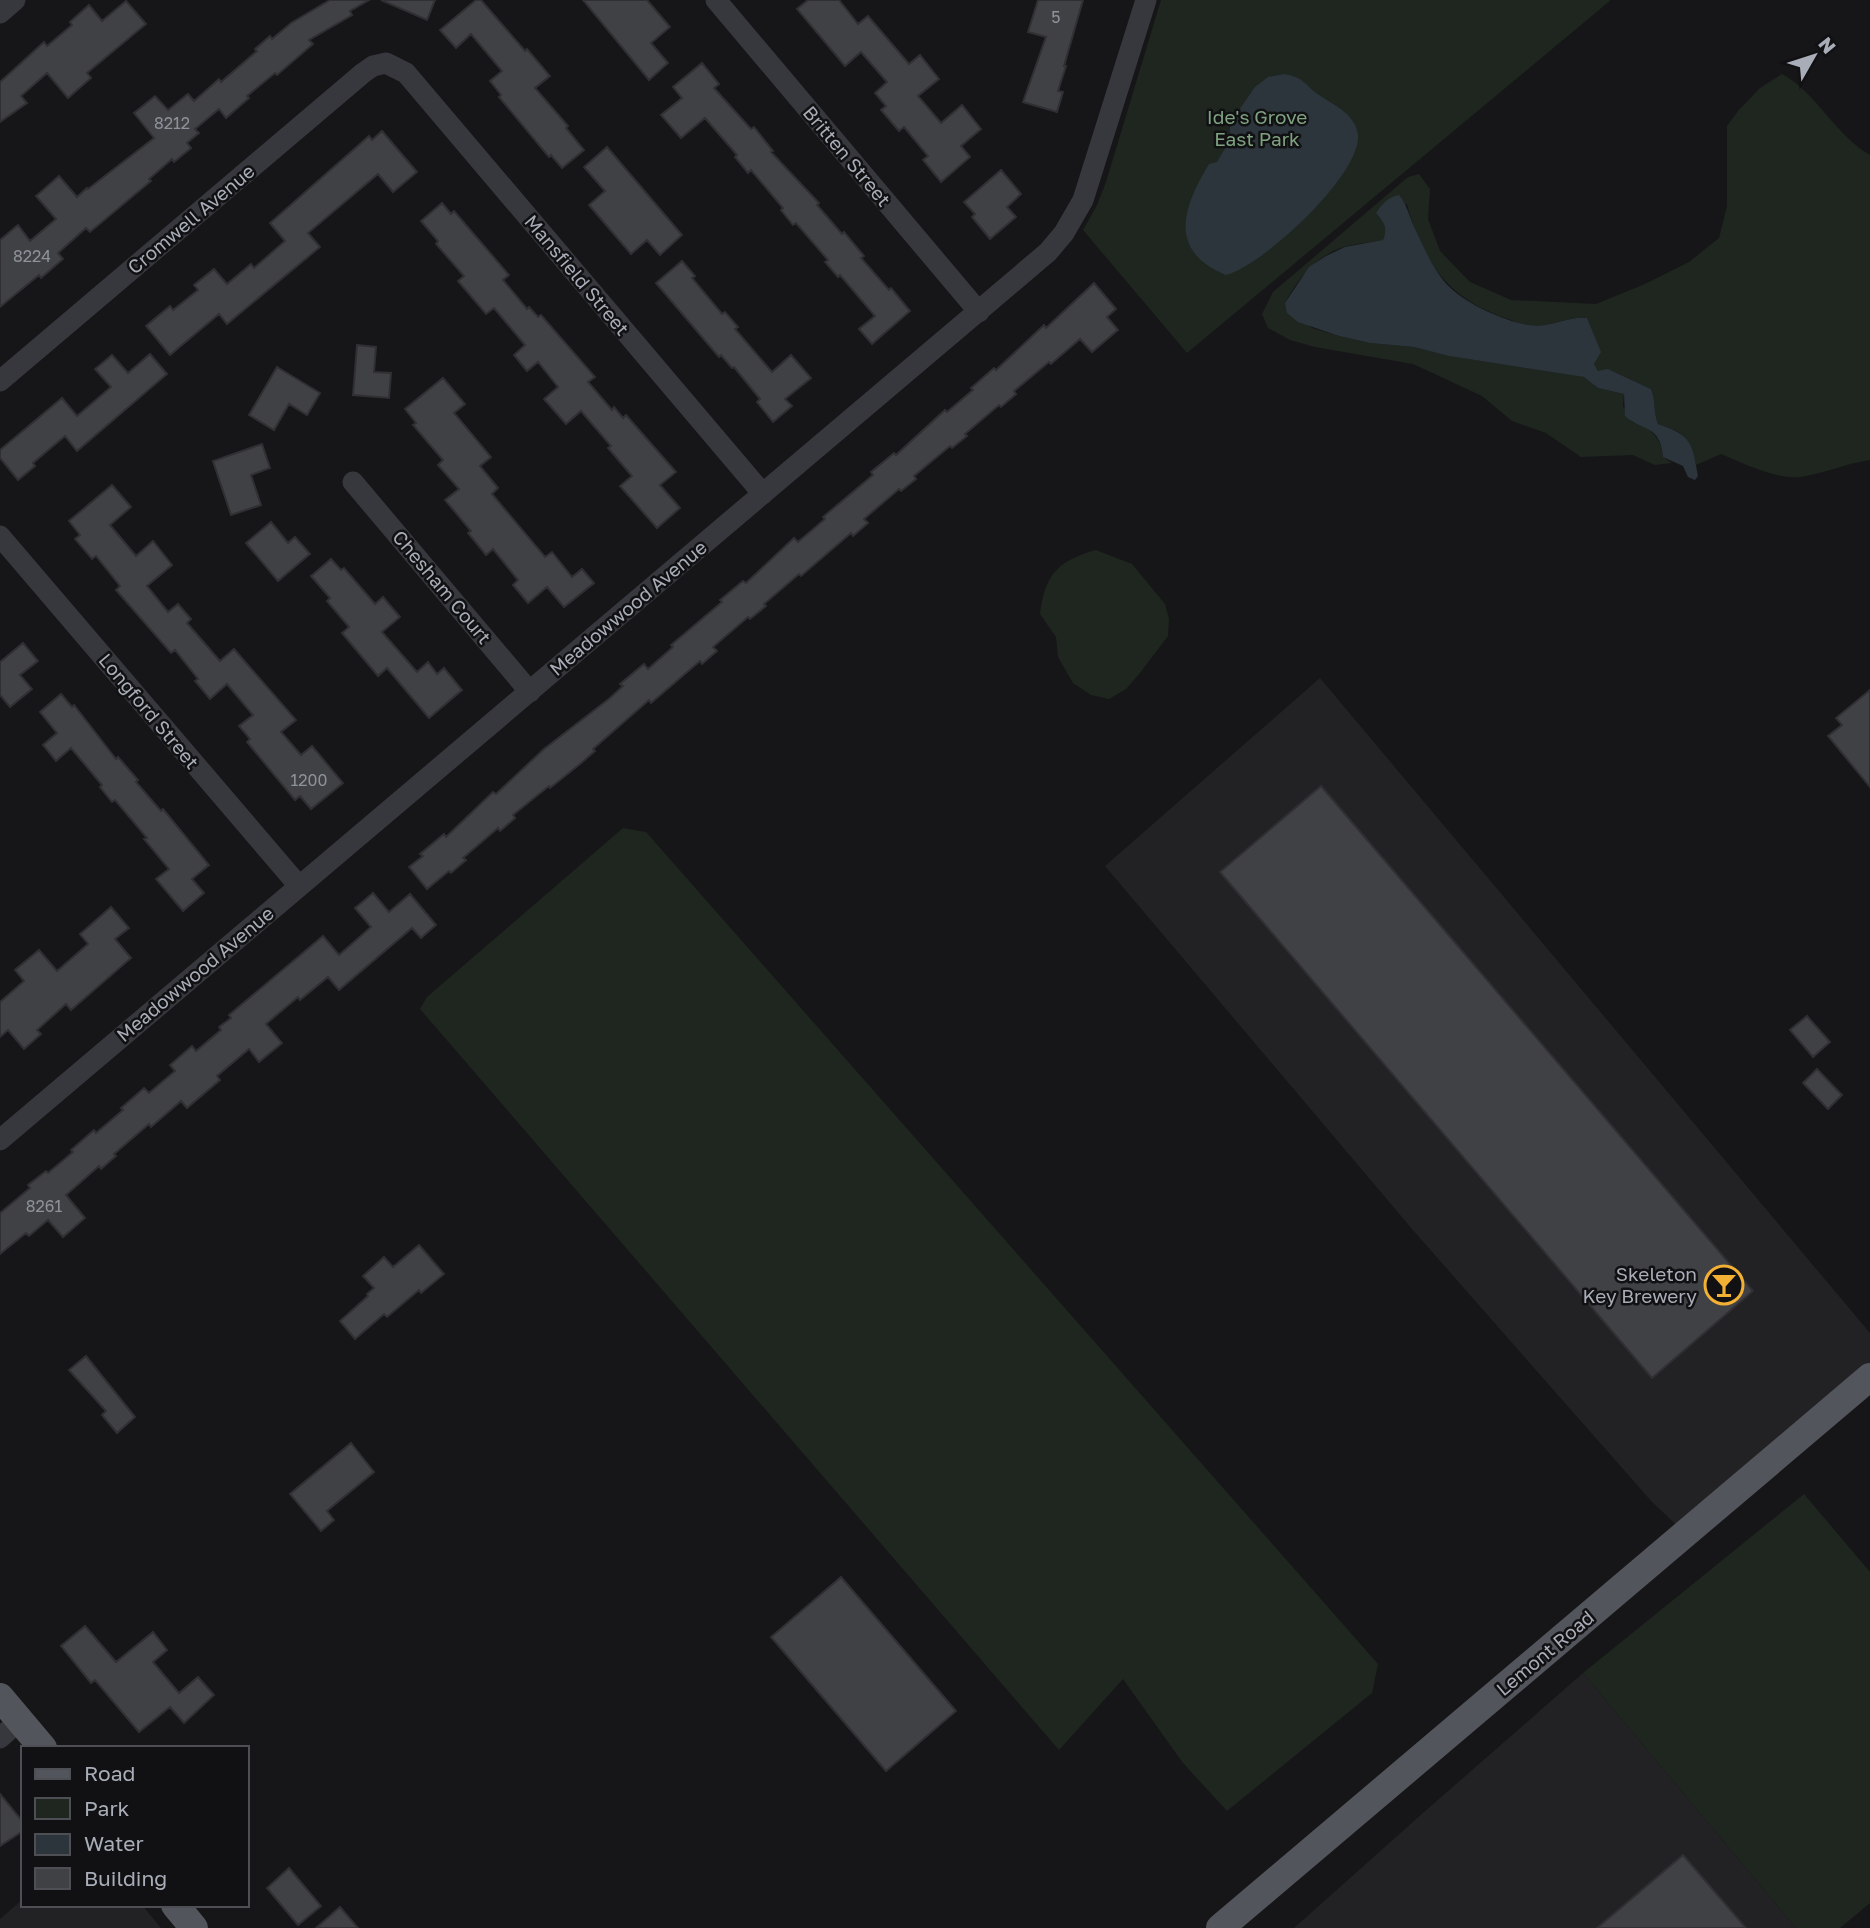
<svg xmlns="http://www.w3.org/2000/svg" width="1870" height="1928" viewBox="0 0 1870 1928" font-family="'Golos Text',sans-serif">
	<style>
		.built { fill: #222225 }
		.green { fill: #1e261f }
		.water { fill: #2c353c }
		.building { fill: #404145; stroke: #303034; stroke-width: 2 }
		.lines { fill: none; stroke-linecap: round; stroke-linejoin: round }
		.minor { stroke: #37383d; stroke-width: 21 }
		.major { stroke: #53555c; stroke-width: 28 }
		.labels { text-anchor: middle; stroke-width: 5; stroke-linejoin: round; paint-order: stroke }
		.number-label { font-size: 16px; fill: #8e929b }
		.park-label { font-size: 19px; fill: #7fa381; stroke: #111113 }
		.street-label { font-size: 19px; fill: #a8adb8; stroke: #111113 }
		.poi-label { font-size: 19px; fill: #a8adb8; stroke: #111113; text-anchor: end }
	</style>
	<rect width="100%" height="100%" fill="#161618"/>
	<path class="built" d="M1320,678l550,655v44l-185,156 -33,-31 -240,-273 -307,-363z
		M1583,1673l213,255h-502l129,-115z
		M23,1899v6h119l19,23h-161v-9z"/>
	<path class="green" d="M1161,0h450l-424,353 -104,-123 14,-25 9,-23z
		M1782,74c35,19 53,61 88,81v305c-22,3 -42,12 -64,16 -26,6 -61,-12 -85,-22l-25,11c-7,-27 -11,-33 -38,-41 -5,-12 -2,-23 -7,-35l-34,-16 -19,-2 -4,-7 6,-12 -13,-34c-20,-2 -39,10 -59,8 -6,-1 -14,-5 -20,-7 -58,-19 -87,-57 -101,-115l-24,17 3,11 -3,8c-13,3 -26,3 -39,7 -27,8 -46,31 -59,56l27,25 27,8 31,7 44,4 36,9 135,21 13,11 26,6 -1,12 9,16c19,6 29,15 31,35l9,6 -17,2 -22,-10 -52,2 -35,-24 -34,-12 -30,-25 -69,-32 -98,-17 -25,-7 -22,-12 -6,-14 11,-22 135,-115 11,-3 11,15 -2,30 12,32 30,31 41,18 85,4 49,-20 44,-22 30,-24 8,-32v-80l11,-15 22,-23z
		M1096,550l36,14 33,40 4,15 -1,17 -28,37 -14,16 -17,10 -18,-4 -18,-12 -15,-26 -2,-20 -16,-23c5,-39 17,-53 56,-64z
		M623,828l23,4 732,832 -6,29 -145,118 -44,-48 -60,-84 -64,71 -639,-741 7,-12z
		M1804,1494l66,78v331l-30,25h-44l-213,-255z"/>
	<path class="water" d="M1284,74c22,4 19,10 35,21 15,10 38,20 39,41 2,40 -96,130 -132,139 -59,-24 -43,-68 -17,-111l8,-2 13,-22v-17l25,-36 13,-10z
		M1399,195c9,11 11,25 18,38 8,17 15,33 26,47 16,21 60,41 85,45 20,4 39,-9 59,-7l14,34 -7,12 4,7 10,-2 43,20c5,12 2,22 7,35 33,11 34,18 40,52l-3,4 -7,-3 -5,-11 -20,-9c-3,-33 -20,-25 -38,-41l-1,-22 -26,-6 -14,-11 -135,-21 -35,-9 -44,-4 -31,-7 -41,-14 -11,-9 -2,-10 24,-36 17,-11 19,-9 38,-7c5,-12 1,-18 -7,-27 6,-9 12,-16 23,-18z"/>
	<path class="building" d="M330,0h39l-19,11 2,4 -43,25 4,4 -36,31 -2,-2 -28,23 2,2 -23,20 -7,-9 -24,20 4,4 -12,10 4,5 -17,14 -2,-3 -23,20 2,2 -61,51 -4,-4 -28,25 5,6 -22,19 -2,-3 -39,32v-67l18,-15 12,16 26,-22 -20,-23 23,-20 18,21 10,-9 1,1 66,-51 -20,-25 21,-17 13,14 20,-16 6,7 25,-22 2,3 36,-31 -2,-2 15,-13 2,3 19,-16z
		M381,0h54l-8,20z
		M476,0h5l44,51 2,-2 23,27 -15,12 33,38 -2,2 18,22 -22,18 -11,-13 -2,2 -50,-60 2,-2 -11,-14 12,-10 -31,-37 -15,14 -16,-18z
		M583,0h64l23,27 -19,16 17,20 -19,17z
		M808,0h31l19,24 10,-8 41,48 11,-9 19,24 -21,17 23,27 21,-18 19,24 -20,17 9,11 -29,25 -18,-22 5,-4 -24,-29 -5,4 -18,-21 5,-4 -11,-13 12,-11 -26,-30 -16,14 -48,-57z
		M1038,0h45l-19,66h2l-8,25 5,1 -6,20 -34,-10 23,-65 -18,-5z
		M126,1l20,23 -59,49 4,5 -23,20 -21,-25 -26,23 6,7 -27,19v-40l44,-40 3,4 25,-21 -2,-3 19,-17 13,16z
		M702,63l17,21 -5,4 37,41 3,-2 19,24 -2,1 48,51 -2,2 25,29 2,-2 20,24 -3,2 28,32 2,-2 19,23 -38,33 -13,-15 16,-13 -35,-41 -2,2 -13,-15 3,-2 -32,-37 -3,2 -12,-15 2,-2 -32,-38 -3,3 -13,-16 2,-2 -32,-37 -24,20 -20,-23 21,-17 -9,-11z
		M382,131l35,41 -24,20 -15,-18 -70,59 12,14 -93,77 -8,-10 -49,41 -24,-29 24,-20 3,4 25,-20 -4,-5 20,-16 13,15 24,-20 3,4 31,-27 -15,-18 99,-87 3,4z
		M607,147l75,88 -22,20 -13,-15 -16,14 -42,-49 16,-14 -21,-24z
		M1001,170l20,24 -14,13 9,10 -26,22 -18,-22 3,-3 -11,-12z
		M442,203l9,11 3,-3 55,64 -6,5 24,29 2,-2 9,10 3,-2 54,62 -7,5 24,28 2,-3 9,11 3,-3 50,57 -16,13 20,23 -23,20 -37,-42 12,-10 -24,-28 3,-2 -30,-35 -15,13 -22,-25 14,-12 -20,-25 -11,9 -13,-16 11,-10 -31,-37 -8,6 -28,-33 6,-5 -28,-32 2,-3 -17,-20z
		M682,261l13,15 -3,2 30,36 3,-2 13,15 -3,2 37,43 19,-17 20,23 -26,21 7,7 -19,16 -16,-20 3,-3 -26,-32 -2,1 -11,-13 -2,2 -63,-74z
		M1094,283l22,26 -9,8 11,13 -26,22 -12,-13 -29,25 -2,-2 -35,29 2,3 -15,13 -2,-2 -34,29 2,2 -15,12 -2,-2 -36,30 2,3 -15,12 -2,-2 -35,30 4,4 -15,13 -2,-3 -50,43 -2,-2 -35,30 2,2 -16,13 -2,-2 -35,30 4,4 -15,13 -2,-3 -49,42 -2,-3 -56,49 2,2 -15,13 -30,24 -1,-2 -36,29 2,3 -15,13 -2,-3 -35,30 3,2 -15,13 -2,-2 -22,18 -18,-22 14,-11 -3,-2 24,-20 2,3 47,-45 3,2 48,-45 66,-51 13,-12 -3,-2 24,-20 4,5 25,-22 -2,-2 51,-43 -2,-2 23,-19 3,2 48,-45 4,4 27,-23 -2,-2 50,-42 -2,-3 23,-19 2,2 49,-45 2,2 26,-22 -2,-2 23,-20 2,2 48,-45 2,3z
		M357,345l19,2 -2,25 17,1 -2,25 -36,-3z
		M150,354l17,20 -90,77 -12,-15 -32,27 2,3 -17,14 -18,-22v-8l62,-52 15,18 34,-29 -16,-18 17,-14 16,18z
		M277,367l43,26 -13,22 -18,-11 -15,26 -25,-15z
		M443,378l22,26 -11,9 37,44 -11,9 18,22 -6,6 53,63 7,-5 20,25 10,-8 12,14 -30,24 -17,-20 -19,16 -15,-18 5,-5 -25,-31 -7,6 -18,-22 3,-2 -26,-31 14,-11 -21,-24 5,-5 -30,-35 3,-2 -11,-14z
		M262,444l8,24 -19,7 10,30 -30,10 -18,-54z
		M112,485l19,22 -21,18 26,31 17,-15 19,24 -25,21 21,26 10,-8 13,15 -4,4 33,38 14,-12 62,71 -15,12 20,23 11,-9 31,37 -32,26 -11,-13 -5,4 -48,-58 3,-3 -11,-13 14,-11 -26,-31 -17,15 -15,-18 3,-2 -23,-29 -4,3 -55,-63 4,-4 -24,-30 -4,3 -17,-20 5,-4 -11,-14z
		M271,522l17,21 7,-6 15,17 -32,27 -32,-38z
		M331,559l10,11 3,-2 31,36 8,-7 17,20 -18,15 35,40 11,-10 9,12 7,-6 18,22 -33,28 -42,-50 -9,8 -36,-43 7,-6 -22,-26 3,-3 -19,-22z
		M23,643l15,18 -18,14 12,14 -22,18 -10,-12v-33z
		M1870,690v97l-42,-51 14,-11 -6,-7z
		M61,694l11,13 2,-2 42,54 2,-2 20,23 -2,2 25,29 2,-2 46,56 -17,14 12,14 -21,18 -27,-32 13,-10 -25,-30 3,-1 -32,-38 -3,2 -12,-15 2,-2 -31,-37 -15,13 -13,-16 14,-12 -17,-21z
		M1321,786l432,505 -101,87 -432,-506z
		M373,893l16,19 21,-18 26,31 -15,13 -9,-10 -73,62 -11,-13 -28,23 -2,-3 -32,27 16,19 -23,19 -10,-13 -32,27 3,4 -33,28 -6,-7 -30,26 -2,-3 -35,30 2,2 -15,13 -2,-3 -33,29 19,23 -22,19 -15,-17 -19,16 -3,-3 -26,21v-41l30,-25 -2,-3 18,-14 2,2 25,-21 -2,-2 23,-20 2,3 27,-23 -2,-2 23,-20 5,5 26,-22 -5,-6 22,-19 4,5 25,-21 -2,-3 12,-9 -2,-3 94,-79 16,19 32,-28 -16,-19z
		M111,907l18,21 -14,11 16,19 -60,52 -5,-6 -29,26 4,4 -17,15 -16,-19 -8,7v-35l24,-21 -9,-11 24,-20 18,21 31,-27 -8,-10z
		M1807,1016l23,26 -17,15 -23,-27z
		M1817,1069l25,26 -14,14 -25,-26z
		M419,1245l25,29 -23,19 -2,-3 -32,27 -3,-3 -29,25 -15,-18 28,-25 -1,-2 7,-6 -11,-12 21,-19 9,10z
		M86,1356l49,61 -18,16 -15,-18 4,-4 -37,-41z
		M351,1443l23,29 -47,39 7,9 -13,11 -31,-37z
		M841,1577l115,134 -70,60 -115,-134z
		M85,1626l31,36 37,-30 14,18 -14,12 26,31 19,-16 16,18 -30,28 -14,-16 -31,25 -44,-52 -4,3 -30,-37z
		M0,1794l23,28v9l-23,15z
		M1683,1855l63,73h-149z
		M289,1868l32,38 -23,19 -31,-37z
		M340,1907l18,21h-42z"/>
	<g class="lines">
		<path class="minor" d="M716,0l263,312
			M0,13l15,-13
			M0,381l363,-308 10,-7 13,-3 20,10 357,421
			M353,482l177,210
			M0,536l299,350
			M0,1140l1048,-888 16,-19 19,-33 63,-200
			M0,1738l20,-18"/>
		<path class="major" d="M0,1697l43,51
			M175,1905l19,23
			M1220,1928l650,-551"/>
	</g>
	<defs>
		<symbol id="bar-ring" viewBox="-11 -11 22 22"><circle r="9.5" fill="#111113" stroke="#f2b134" stroke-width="1.5"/><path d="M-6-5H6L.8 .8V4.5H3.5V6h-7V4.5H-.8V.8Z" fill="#f2b134"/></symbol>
	</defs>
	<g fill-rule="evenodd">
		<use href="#bar-ring" x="1702" y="1263" width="44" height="44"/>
	</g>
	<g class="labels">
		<g class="number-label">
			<text x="1056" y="23">5</text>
			<text x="172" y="129">8212</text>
			<text x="32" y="262">8224</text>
			<text x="309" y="786">1200</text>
			<text x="44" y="1212">8261</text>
		</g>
		<g class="park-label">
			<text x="1257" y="124">Ide's Grove<tspan x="1257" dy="22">East Park</tspan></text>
		</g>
		<g class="street-label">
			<text transform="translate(847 156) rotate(50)" y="7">Britten Street</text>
			<text transform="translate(191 219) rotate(-40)" y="7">Cromwell Avenue</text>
			<text transform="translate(577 275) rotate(50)" y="7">Mansfield Street</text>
			<text transform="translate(442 587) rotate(50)" y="7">Chesham Court</text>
			<text transform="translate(628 608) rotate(-40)" y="7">Meadowwood Avenue</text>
			<text transform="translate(149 711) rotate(50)" y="7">Longford Street</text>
			<text transform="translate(195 974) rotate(-40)" y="7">Meadowwood Avenue</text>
			<text transform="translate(1545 1653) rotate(-40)" y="7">Lemont Road</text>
		</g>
		<g class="poi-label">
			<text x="1697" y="1281">Skeleton<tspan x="1697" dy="22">Key Brewery</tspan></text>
		</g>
	</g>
	<rect x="21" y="1746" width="228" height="161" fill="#111113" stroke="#4d4f55" stroke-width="2"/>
	<rect x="35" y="1769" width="35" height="10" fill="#53555c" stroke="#4d4f55" stroke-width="2"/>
	<text x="84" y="1781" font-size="21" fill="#a8adb8">Road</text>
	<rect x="35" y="1798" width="35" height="21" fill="#1e261f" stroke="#4d4f55" stroke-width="2"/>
	<text x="84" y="1816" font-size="21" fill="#a8adb8">Park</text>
	<rect x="35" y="1834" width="35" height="21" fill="#2c353c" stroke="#4d4f55" stroke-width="2"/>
	<text x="84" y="1851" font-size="21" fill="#a8adb8">Water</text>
	<rect x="35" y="1868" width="35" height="21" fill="#404145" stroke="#4d4f55" stroke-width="2"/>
	<text x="84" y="1886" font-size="21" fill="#a8adb8">Building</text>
	<g transform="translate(1814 56) rotate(51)" stroke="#111113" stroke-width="5" paint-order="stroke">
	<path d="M0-5L12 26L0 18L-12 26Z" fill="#a8adb8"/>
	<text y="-10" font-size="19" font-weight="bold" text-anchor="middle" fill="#a8adb8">N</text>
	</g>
</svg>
